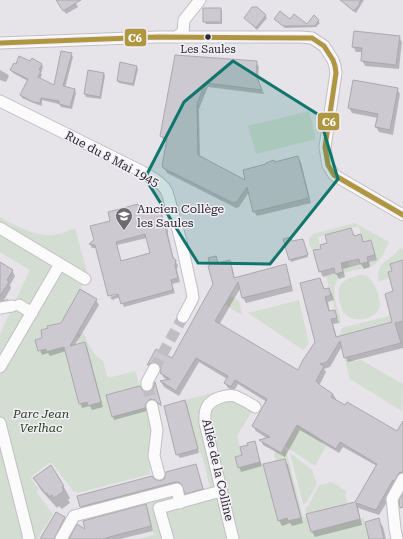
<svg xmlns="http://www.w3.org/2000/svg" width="403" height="539" viewBox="0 0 403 539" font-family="'Roboto Serif',serif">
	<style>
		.green { fill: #d3ddd1 }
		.shadow { fill: #0003; fill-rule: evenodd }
		.building { fill: #cdc9d1; stroke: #aba9ac; fill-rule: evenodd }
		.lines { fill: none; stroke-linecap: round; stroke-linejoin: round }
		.minor-tunnel { stroke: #c1bec3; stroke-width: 11; stroke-dasharray: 11 5.5; stroke-linecap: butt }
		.minor-casing { stroke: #c1bfc4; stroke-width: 13 }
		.minor { stroke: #fbfbfc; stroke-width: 11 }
		.bus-1-casing { stroke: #f3eef8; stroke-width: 8 }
		.bus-1 { stroke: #af9742; stroke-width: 5 }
		.marked { fill: #0f766e; fill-opacity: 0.2; stroke: #0f766e; stroke-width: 3; stroke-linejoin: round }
		.bus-dot { fill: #2c2a2d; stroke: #f3eef8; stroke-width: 1.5 }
		.labels { text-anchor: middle; stroke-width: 3; stroke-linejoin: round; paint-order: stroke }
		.bus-label { font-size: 11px; fill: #2c2a2d; stroke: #f3eef8 }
		.street-label { font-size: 12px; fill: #2c2a2d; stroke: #f3eef8 }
		.poi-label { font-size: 12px; fill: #2c2a2d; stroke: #f3eef8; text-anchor: start }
		.park-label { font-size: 12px; font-style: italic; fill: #224119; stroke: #f3eef8 }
		.line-badge { stroke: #f3eef8; stroke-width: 1.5 }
		.badge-label { font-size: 11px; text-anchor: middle; font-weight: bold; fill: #fff }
	</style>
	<rect width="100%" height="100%" fill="#e6e3e9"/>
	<path class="green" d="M309,111l7,28 -60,15 -8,-28z
		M0,217c11,7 38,20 51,18 8,0 16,-4 24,-6l13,46 -27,47 -13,4v2l-7,2 1,8 -7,2 3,11 8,-2v2l17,-6 16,59 8,-2 2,4 9,-3 2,-5 -15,-56 -6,1 -2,-8 7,-2c4,12 9,22 19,28l5,17 27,-7 5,15 -34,9 6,21 36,-9 6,25 -1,35 -4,1 2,6 -74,19 -1,-2 -2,1 -22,-29h-3l-17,13 -1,3 8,10 -3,3 17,22 -10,16h-1l-4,9h-38v-205l30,-64 -30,-18z
		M355,223l34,19c-4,8 -7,18 -15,23 -7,4 -16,4 -24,6 -25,8 -14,32 -9,50l-2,3 -13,-48 17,-4 -2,-9 7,-1 1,5 27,-7 -1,-5 -12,-13 -4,-16 -41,11 2,11 -7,2 -4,-6v-5l4,-5z
		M400,248l3,2v10l-13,4 2,7 -4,2 2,5 -11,3c-5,-20 13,-20 21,-33z
		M361,275l6,1c6,5 8,10 11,18 0,2 2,6 2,9 0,16 -27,22 -36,10 -3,-4 -5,-13 -5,-18 -2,-14 10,-17 22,-20z
		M230,295l9,6 3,14 -17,-10z
		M299,300l10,44 -6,6 -55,-37z
		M389,316l6,5 -56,15 3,-8z
		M350,359l5,2 6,-1 42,24 -1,27 -52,-32 -5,-19z
		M228,389l-3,11h6l21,11 -15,25 5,19 -7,2 3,11 22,-6 3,2 15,57 9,-3 1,3 10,-2v-12l-13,-48 -9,2 -2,-7 2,-4 7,-2 3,2 17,67h4l4,15 53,-14 5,21h-231l16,-4 -9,-33 30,-8 1,6 35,-9 -9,-36 -4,-6 -13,-49z
		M297,425l27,16 -2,3 4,2 -11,20 -30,-20z
		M290,453l22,17 5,14 -11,19 -3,1z
		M332,482l15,10 -2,3 3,9 -42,10 -1,-6 4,-3 10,-20z"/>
	<path class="shadow" d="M57,0h17l4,7 -12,7z
		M347,0h17l-8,13 -10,-8 -1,-2z
		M221,9l1,2v13h-16l-2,-3z
		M265,15l2,3 -10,12 -12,-12z
		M277,21l30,4 11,-4 2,2 -4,4 -31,1z
		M399,37l3,5 -3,27 -34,-3 -3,-6 1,-8h-7l-3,-6z
		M71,54l2,3 -8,31 10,2 1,3 -4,16 -11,-2 -2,-3 -17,-4v6l-6,-2 -14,-6 -1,-3 7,-14 -15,-8 -2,-3 20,-7 11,2 1,2 -2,6 1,2 -2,4 14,7z
		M176,56l80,6 3,5 -1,14 6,13 -56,-7 -9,22 1,49 47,24 28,-19 23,-6 3,5 10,41 -54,13 -3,-5 -5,-19 -10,15 -3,1 -69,-35 -4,-7 4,-24 -3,-1 -3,-5z
		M136,66l2,3 -4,17 -15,-3 -1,-2z
		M0,70l7,4 2,2 -3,6 -6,-2z
		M89,71l15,3 1,2 -4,23 -15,-2 -1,-3z
		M397,89l3,5 -7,41 -14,-3 -3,-5 2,-9 -26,-5 -3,-5z
		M137,205l4,10 19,-5 2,4 3,12 3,4v4l6,26 4,5 -1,5 3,12 -8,2 3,9 -51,14 -4,-10 -8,3 -2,-3 13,-4 -26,-45h-5l-2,-4 21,-22zM147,238l4,16 -30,8 -4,-17z
		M351,229l4,8 6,-2 3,8 6,-2 3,6 4,13 -8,2 1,5 -6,2 -3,-5 -18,5 2,8 -6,2 -3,-6 -13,4 -3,-6 2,-22z
		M303,240l5,17 -17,5 -1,-3 2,-17z
		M216,257l3,7 10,-3 3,5 3,13 50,-13 3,5 5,20 -47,12 -3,-5 -2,-11 -22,38 80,47 17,-30 4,-63 4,11 5,-1 3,5 2,6 -6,2 2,10 5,-1 4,12 -6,1 4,14 56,-15v-51l10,-11v87l-55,14 -3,-5 -3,-11 -12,21 -6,2 2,3 -7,14 14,8 3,5 -1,2 62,31 6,-9v55l-3,3 -21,34 -21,-7 4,17 -47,12 -3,-5 43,-29 22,-37 -34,-19 -4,6 -39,-23 -15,27 -22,-12 -2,-5 7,-1 -12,-8 -3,-5 14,-24 -29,-18 -4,7 -6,-3 -3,-5 2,-4 -28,-17 -20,34 -15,-9 -3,-5 7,-2 -4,-2 -3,-5 1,-5 -5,-1 -6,3 -3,-5 8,-14 16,9 42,-76z
		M0,268l12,2 3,6 -5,9 1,3 -7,12 4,-1 3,6 -11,2z
		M80,291l16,9 3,5 -24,40 10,-2 2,4 16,60 -11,3 -2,-4 -8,2 -2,-5 -14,-52 -16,5 -2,-3 -6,2 -6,-14 8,-2 17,-16z
		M155,385l7,22 -5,-4 -5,-1 -5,5v4l-33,9 -1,-4 41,-27z
		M185,401l2,4 12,48 -19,5 -3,-4z
		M254,442l8,24 -21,6 -5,-15 7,-2 6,-9z
		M285,460l3,5 15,58 -11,3 -2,-3 -8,3 -3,-6z
		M195,465l10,28 -17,4 -5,-11h-5l-95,25 -2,-4 -3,-11 76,-16 7,2z
		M34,478l27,4 9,16 -2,2 2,3 -8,6 -3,-3 -2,2 -16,-18z
		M145,506l3,4 5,21 -33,8h-50z
		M56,513l8,5 3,5 -9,16h-17z
		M378,520l5,7 3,12h-16z"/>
	<path class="building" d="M56,0h25l-18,11z
		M340,0h21l-2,3 1,1 -6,7z
		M252,7h5l9,8 -10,13 -12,-10z
		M203,8h18v14h-18z
		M280,11l10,8 4,-5 13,10 7,-9 5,5 -4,6h-32l-9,-7z
		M354,31l46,5 -4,29 -35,-4 1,-13 -10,-1z
		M61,51l11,2 -9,33 12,3 -5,18 -11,-3v-3l-18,-3 -1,5 -7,-1 -13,-7 8,-16 -18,-9 4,-7 2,1 3,-8 11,5 2,-3 10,6 -3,6 2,1 -3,6 16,8z
		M175,55l82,6 -1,16h1l5,13 -57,-7 -8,21 1,51 47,25 -2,-10 23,-6v-1l8,-3 1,2 23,-6 11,42 -56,14 -6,-25 -10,15 -4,1 -70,-35 -1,-2 5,-27 -7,-3z
		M120,62l17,4 -4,18 -16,-3z
		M88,70l16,3 -4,24 -16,-3z
		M353,80l45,8 -8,42 -15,-3 3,-13 -30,-6z
		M138,204l2,10 20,-5 4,13 3,4 -1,4 7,28 3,2 -1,5 3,13 -7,2 2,10 -52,14 -3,-10 -10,2 -13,-51 -6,-1 5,-4 -4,-14 20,-5 -2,-9zM145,234l5,19 -29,8 -5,-19z
		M351,228l3,8 7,-2 2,8 8,-2 4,15 -8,2 1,5 -8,2 -1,-5 -18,4 2,9 -8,2 -1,-6 -15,4 -6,-22 8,-1 -1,-4 7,-2 -2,-8z
		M291,237l1,4 11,-2 5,16 -19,5 -6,-21z
		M216,256l2,7 12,-3 4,18 52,-14 5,22 -49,12 -4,-16 -23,39 83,49 5,-10 12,-18 -15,-59 20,-5 4,11 5,-1 2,7 -6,2 4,14 6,-1 2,8 -6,1 5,18 56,-15 -7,-28 8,-3 -5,-19 4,-1 -2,-7 13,-4v61l-8,2 6,20 -57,15 -4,-17 -13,21 -7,2 4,2 -8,15 5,5 12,8 -2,3 14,8 2,-3 50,29 6,-10v51l-4,1 -5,9 -1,-2 -17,30 -20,-7 4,16 -49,13 -5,-18 49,-12 22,-38 -37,-22 -4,7 -39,-24 -16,28 -22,-13 11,-3 -18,-11 15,-27 -32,-19 -4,7 -7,-4 4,-7 -32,-18 -20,33 -16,-10 10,-2 -10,-6 1,-5 -3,-5 -5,-1 -6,3 9,-16 16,9 41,-74 -5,-18 2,-1 -2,-7z
		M0,262l13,8 -6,10 2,2 -9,14z
		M80,289l17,10 -27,47 15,-4 16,60 -13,4 -1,-4 -8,2 -15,-57 -18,5v-3l-8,2 -3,-11 7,-2 -1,-8 7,-2 -1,-2 14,-3z
		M155,382l6,22h-2l-4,-4 -5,-1 -4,4 -1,5 -33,9 -6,-22 34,-9 3,5 4,1 6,-3z
		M185,400l13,49 -22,6 -12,-49z
		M255,441l5,21 -22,6 -3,-11 7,-2 -2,-8 8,-2 -1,-2z
		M285,459l16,59 -13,3 -1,-3 -9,3 -15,-57z
		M196,464l7,25 -18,5 -3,-9 -3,-3h-4l-95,25 -3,-11 75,-20 2,3 6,2 4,-2 2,-7z
		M51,465l13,21 -2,1 2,4 -10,7 -2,-3 -3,2 -2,-4 -1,1 -13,-16z
		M403,494v13l-3,1 -1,-8z
		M146,504l5,22 -49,13h-33l8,-15 8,5 -2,-8z
		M56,512l9,5 -11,22h-14z
		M379,518l5,21h-15l-4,-17z"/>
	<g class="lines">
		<path class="minor-tunnel" d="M154,369l29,-52
			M147,385l5,21"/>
		<defs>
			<path id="minor" d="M176,37l7,-5 1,-12 16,-20
				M0,43l157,-6h144l11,1 12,8 9,14 2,6 1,7 -11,74 3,18 6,10 69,40
				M0,101l143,71c9,6 19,10 24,20l14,49 11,50 1,7 -10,19
				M0,228l85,51
				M19,305l13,8
				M0,308l12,-2
				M0,367l60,-103
				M147,385v-3l7,-13
				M152,406l5,24 -3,26 5,18
				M0,423l29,115 -1,1
				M61,539l13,-23 103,-27 3,14
				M168,539l-9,-31 62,-17
				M233,539l-28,-116c0,-5 -1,-11 2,-16 4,-8 19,-13 28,-11 7,3 14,7 20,11
				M397,539l-2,-10 -3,-30 11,-20"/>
		</defs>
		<use href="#minor" class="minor-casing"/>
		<use href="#minor" class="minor"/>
		<defs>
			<path id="bus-1" d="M0,43l157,-6 155,1 12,8 9,14 2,6 1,7 -11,74 3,18 6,10 69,40"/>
		</defs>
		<use href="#bus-1" class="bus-1-casing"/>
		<use href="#bus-1" class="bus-1"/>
	</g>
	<path class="marked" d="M233,61l86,54 19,64 -68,85 -72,-1 -53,-85 39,-76z"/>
	<defs>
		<symbol id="school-pin" viewBox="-11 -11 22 30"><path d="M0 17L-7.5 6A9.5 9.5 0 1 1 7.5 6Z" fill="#6d6b6f" stroke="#f3eef8"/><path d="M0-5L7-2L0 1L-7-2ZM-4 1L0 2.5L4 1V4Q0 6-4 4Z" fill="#fff"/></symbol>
	</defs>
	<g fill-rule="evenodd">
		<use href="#school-pin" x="114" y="206" width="20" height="27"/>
	</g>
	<circle class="bus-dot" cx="208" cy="37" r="3.5"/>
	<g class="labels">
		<g class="bus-label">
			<text x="208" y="53">Les Saules</text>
		</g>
		<g class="street-label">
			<text transform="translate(112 159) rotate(28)" y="4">Rue du 8 Mai 1945</text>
			<text transform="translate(218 470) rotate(77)" y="4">Allée de la Colline</text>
		</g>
		<g class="poi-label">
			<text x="137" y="213">Ancien Collège<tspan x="137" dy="14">les Saules</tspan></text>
		</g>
		<g class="park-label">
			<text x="41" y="418">Parc Jean<tspan x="41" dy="14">Verlhac</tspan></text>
		</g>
	</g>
	<g class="line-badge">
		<rect x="124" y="28" width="23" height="19" rx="4" fill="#af9742"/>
		<rect x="317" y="112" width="23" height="19" rx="4" fill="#af9742"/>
	</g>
	<g class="badge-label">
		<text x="135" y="42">C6</text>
		<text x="329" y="126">C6</text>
	</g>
</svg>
